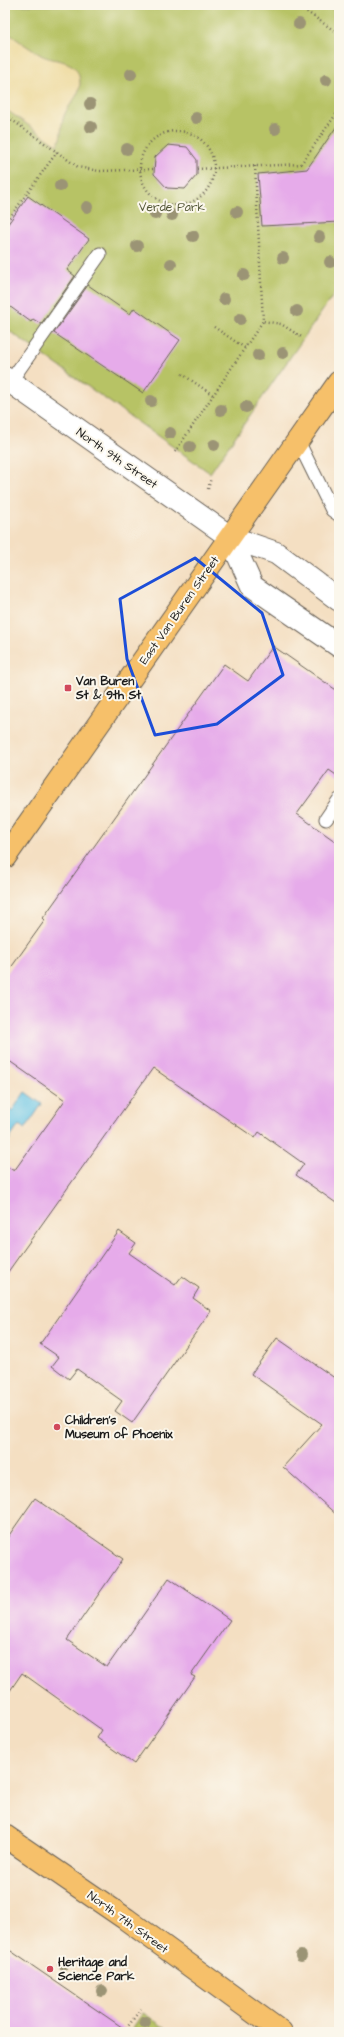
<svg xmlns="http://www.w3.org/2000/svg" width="344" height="2037" viewBox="0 0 344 2037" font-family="'Architects Daughter',sans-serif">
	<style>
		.green { fill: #b7c365; stroke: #6a7040 }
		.sand { fill: #eeda9e; stroke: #857b5d }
		.water { fill: #68c5e6; stroke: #427081 }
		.building { fill: #e6abea }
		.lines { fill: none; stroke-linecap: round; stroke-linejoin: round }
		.lane-casing { stroke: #686056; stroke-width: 15 }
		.street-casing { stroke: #686056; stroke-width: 24 }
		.primary-casing { stroke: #686056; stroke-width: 24 }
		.path { stroke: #686056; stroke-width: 2.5; stroke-dasharray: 1 3; stroke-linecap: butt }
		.lane { stroke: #fff; stroke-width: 13 }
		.street { stroke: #fff; stroke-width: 22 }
		.primary { stroke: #f6c06b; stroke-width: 22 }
		.tree { fill: #9b9475 }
		.marked { fill: none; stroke: #1d4ed8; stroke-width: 3; stroke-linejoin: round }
		.poi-dot { fill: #d1495b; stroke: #fbf7ec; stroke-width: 1.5 }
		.labels { text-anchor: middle; stroke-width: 4; stroke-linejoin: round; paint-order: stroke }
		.park-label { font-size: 12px; fill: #525636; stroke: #fbf7ec }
		.street-label { font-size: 12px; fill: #1c1c1c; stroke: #fbf7ec }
		.poi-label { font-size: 12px; font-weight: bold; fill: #1c1c1c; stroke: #fbf7ec; text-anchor: start }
	</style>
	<rect width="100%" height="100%" fill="#fbf7ec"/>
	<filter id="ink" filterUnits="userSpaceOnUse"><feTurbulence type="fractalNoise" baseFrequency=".025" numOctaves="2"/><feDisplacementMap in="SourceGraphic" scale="8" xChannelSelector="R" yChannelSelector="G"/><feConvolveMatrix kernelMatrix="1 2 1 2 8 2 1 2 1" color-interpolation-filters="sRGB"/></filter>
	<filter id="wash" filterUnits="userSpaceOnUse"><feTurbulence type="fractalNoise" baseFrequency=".012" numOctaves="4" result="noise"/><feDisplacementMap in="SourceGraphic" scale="16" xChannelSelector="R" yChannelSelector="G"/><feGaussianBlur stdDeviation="0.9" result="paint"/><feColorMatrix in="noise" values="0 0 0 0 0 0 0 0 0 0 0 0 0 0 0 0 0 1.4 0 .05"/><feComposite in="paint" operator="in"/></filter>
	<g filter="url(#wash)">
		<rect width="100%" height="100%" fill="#f4dfc2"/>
		<path class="green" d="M5,5h322l12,9v273l-129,186 -205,-145z
			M143,2013l28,19h-41z"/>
		<path class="sand" d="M5,31c12,8 23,17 36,24 14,8 38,2 39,28 0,14 -12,21 -16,33 -4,10 -1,20 -7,29l-52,-36z"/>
		<path class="water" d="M25,1092l17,12 -17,25 -6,-4 -11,16 -3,-2v-32l7,4z"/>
		<g id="blocks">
			<path class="building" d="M339,123v99l-77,4 -4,-52 49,-5z
				M168,145l19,2 10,13v15l-12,14 -18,-1 -13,-14 1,-17z
				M28,196l61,43 -22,31 8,6 -34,48 -8,-5 -2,3 -26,-19v-75z
				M88,285l42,29 4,-6 46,32 -37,53 -89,-60z
				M273,646l66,46v85l-10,-7 -32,44 42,30v361l-43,-30 8,-11 -45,-32 -4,6 -102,-70 -148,208v-111l9,6 51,-71 -60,-42v-82l40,-56 -2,-2 181,-254 24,17z
				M119,1231l17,12 -7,10 46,32 7,-9 17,12 -6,10 18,13 -79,112 -17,-12 7,-10 -45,-32 -8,10 -17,-13 7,-9 -19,-13z
				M277,1338l62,43v136l-56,-50 39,-43 -71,-50z
				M35,1498l88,61 -56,81 40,27 62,-89 61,42 -39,55 4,2 -61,87 -37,-26 5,-8 -80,-57 -17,25v-157z
				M5,1947l124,85h-124z"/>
		</g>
	</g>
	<g filter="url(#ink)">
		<use href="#blocks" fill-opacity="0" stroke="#686056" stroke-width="1"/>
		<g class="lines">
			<defs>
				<path id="lane" d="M10,382l90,-128
					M298,441l34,69 7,5
					M326,819l13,-19"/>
				<path id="street" d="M5,378l225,159 46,16 63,47
					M230,537l22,49 87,60"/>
				<path id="primary" d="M5,857l334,-475
					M5,1836l121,83 155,113"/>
			</defs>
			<use href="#lane" class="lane-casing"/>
			<use href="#street" class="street-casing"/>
			<use href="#primary" class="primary-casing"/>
			<path class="path" d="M297,5l42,29
				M5,115l73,52 21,4 55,-2
				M140 168a37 37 0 1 1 74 0a37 37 0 1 1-74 0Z
				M255,166l8,155 18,3 22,14
				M197,169l104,-5 38,-54
				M5,224l52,-72
				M214,327l31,21
				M182,374l31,21
				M175,452l88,-131
				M208,489l3,-11
				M124,2032l18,-25"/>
			<use href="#lane" class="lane"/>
			<use href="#street" class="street"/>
			<use href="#primary" class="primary"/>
		</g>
		<g class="tree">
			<circle cx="299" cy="24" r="6"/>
			<circle cx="131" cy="74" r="6"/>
			<circle cx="326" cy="80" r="6"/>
			<circle cx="90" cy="104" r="6"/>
			<circle cx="196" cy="118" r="6"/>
			<circle cx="91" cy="127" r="6"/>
			<circle cx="275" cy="129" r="6"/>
			<circle cx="127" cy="149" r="6"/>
			<circle cx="60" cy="186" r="6"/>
			<circle cx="87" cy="207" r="6"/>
			<circle cx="237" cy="212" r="6"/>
			<circle cx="155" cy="214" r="6"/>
			<circle cx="172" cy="215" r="6"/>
			<circle cx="193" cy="236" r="6"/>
			<circle cx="319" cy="237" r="6"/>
			<circle cx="137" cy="246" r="6"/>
			<circle cx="283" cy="258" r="6"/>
			<circle cx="330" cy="262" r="6"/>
			<circle cx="171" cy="264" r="6"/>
			<circle cx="244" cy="275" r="6"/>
			<circle cx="224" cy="299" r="6"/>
			<circle cx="297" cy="311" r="6"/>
			<circle cx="240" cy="319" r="6"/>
			<circle cx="283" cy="353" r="6"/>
			<circle cx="258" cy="355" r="6"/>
			<circle cx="151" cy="401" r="6"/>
			<circle cx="246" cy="407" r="6"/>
			<circle cx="221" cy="410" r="6"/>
			<circle cx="170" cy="433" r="6"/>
			<circle cx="214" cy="445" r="6"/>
			<circle cx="190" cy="447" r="6"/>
			<circle cx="301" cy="1956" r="6"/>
			<circle cx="63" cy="1964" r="6"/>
			<circle cx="102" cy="1991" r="6"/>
			<circle cx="145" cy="2022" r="6"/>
		</g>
	</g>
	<path class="marked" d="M195,558l67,55 21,62 -66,49 -62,11 -28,-76 -7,-60z"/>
	<g class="poi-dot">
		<rect x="64" y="684" width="8" height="8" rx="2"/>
		<circle cx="57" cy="1427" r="4"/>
		<circle cx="50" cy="1969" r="4"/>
	</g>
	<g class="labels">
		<g class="park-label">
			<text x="172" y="211">Verde Park</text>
		</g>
		<g class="street-label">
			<text transform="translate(117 458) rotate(35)" y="4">North 9th Street</text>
			<text transform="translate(179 610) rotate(-55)" y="4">East Van Buren Street</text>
			<text transform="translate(128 1922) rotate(36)" y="4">North 7th Street</text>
		</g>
		<g class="poi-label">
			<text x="76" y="685">Van Buren<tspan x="76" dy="14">St &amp; 9th St</tspan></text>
			<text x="65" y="1424">Children's<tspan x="65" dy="14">Museum of Phoenix</tspan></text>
			<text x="58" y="1966">Heritage and<tspan x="58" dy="14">Science Park</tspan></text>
		</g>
	</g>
	<rect width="344" height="2037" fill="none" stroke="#fbf7ec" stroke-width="20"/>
</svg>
